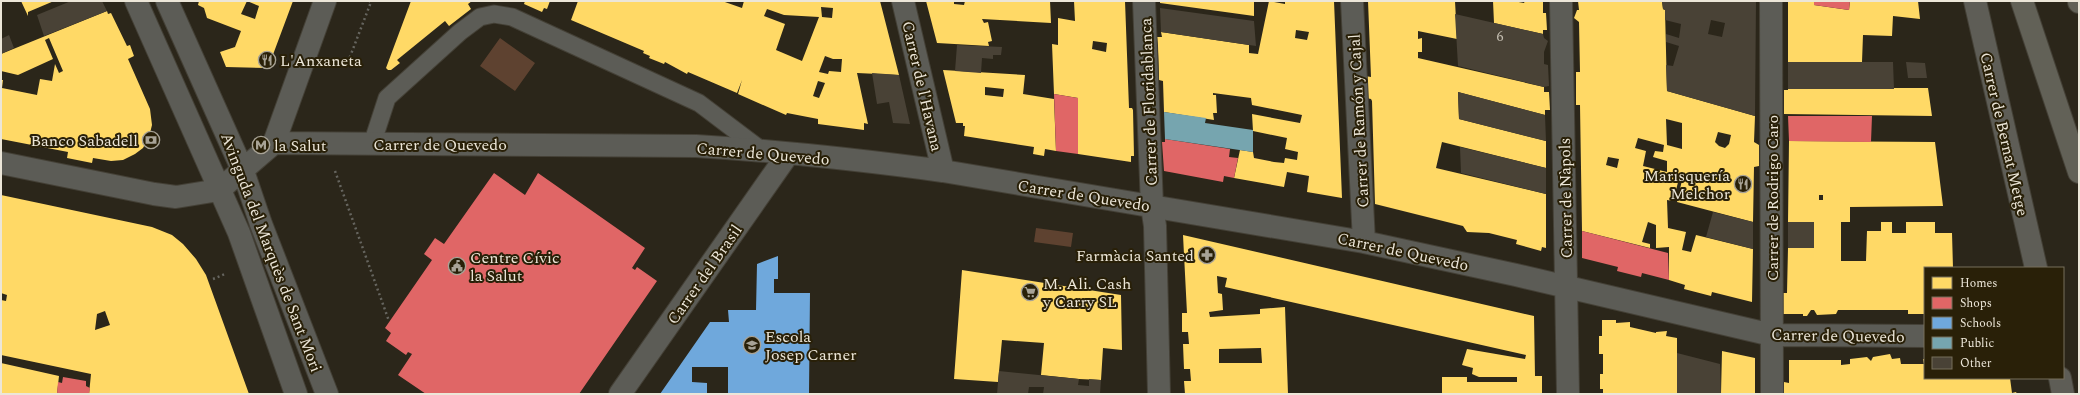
<svg xmlns="http://www.w3.org/2000/svg" width="2080" height="395" viewBox="0 0 2080 395" font-family="Spectral,serif">
	<style>
		.green { fill: #5e4230 }
		.homes { fill: #ffd966; fill-rule: evenodd }
		.shops { fill: #e06666 }
		.schools { fill: #6fa8dc }
		.public { fill: #76a5af }
		.building { fill: #494236; fill-rule: evenodd }
		.lines { fill: none; stroke-linecap: round; stroke-linejoin: round }
		.lane-casing { stroke: #444036; stroke-width: 19 }
		.street-casing { stroke: #444036; stroke-width: 24 }
		.secondary-casing { stroke: #444036; stroke-width: 24 }
		.highway-casing { stroke: #444036; stroke-width: 24 }
		.path { stroke: #66655f; stroke-width: 2.5; stroke-dasharray: 2 3; stroke-linecap: butt }
		.lane { stroke: #5c5c56; stroke-width: 17 }
		.street { stroke: #5c5c56; stroke-width: 22 }
		.secondary { stroke: #5e5d56; stroke-width: 22 }
		.highway { stroke: #626157; stroke-width: 22 }
		.labels { text-anchor: middle; stroke-width: 4; stroke-linejoin: round; paint-order: stroke }
		.number-label { font-size: 14px; fill: #c3bdb0 }
		.poi-label { font-size: 16px; fill: #ece6d8; stroke: #292008; text-anchor: start }
		.street-label { font-size: 16px; fill: #ece6d8; stroke: #292008 }
	</style>
	<rect width="100%" height="100%" fill="#2b261a"/>
	<path class="green" d="M500,38l35,25 -20,28 -35,-25z
		M1036,228l37,5 -2,14 -37,-5z"/>
	<path class="homes" d="M21,1h33l-26,11v4z
		M199,1h48l-6,13 14,5 4,-13 -12,-5h46l-25,67 -42,-1 -6,-15 15,-5 6,-16 -34,-13 -3,-10 -6,-3z
		M411,1h61l-4,3 3,5 -22,17 -4,-5 -48,39 3,3 -9,7h-3l-2,-2z
		M525,1h25l-3,8 -3,-1 -2,4 -18,-8z
		M578,1h144l20,7 2,-7h136l19,74 -42,-2 11,51 -4,-1v7l-46,-6v-5l-31,-6 -1,2 -48,-21 4,-14 -5,13 -49,-21 -1,2 -22,-12 -1,2 -15,-6 1,-2 -7,-3 1,-2 -73,-31zM821,7l12,1 -1,10 -10,-1zM767,9l17,6 35,2 -17,44 -26,-11 9,-26 -21,-8zM825,56l8,3h9l-1,13 -12,-1 -1,3 -9,-2zM818,81l7,2 -6,15 -6,-2z
		M926,1h28v3l10,1 1,-4h85l1,22 -69,-4 2,4 4,-1 4,19 -4,1 1,4 -52,-3z
		M1074,1h51l4,107h3l1,2 1,46h-3v6l-53,-8v-56l-24,-4 -2,-50 6,1v-27l17,3zM1093,41l14,2 -1,9 -14,-3z
		M1160,1h94v15l-94,-13z
		M1269,1l16,3v-3h49l8,197 -35,-6 2,-16 -22,-4 -3,15 -50,-9 6,-28 13,2 1,6 20,4 10,1 1,-5 12,2 1,-8 -13,-3 2,-11 -34,-7 -1,-17 48,9 2,-8 -50,-10 -1,-7 -38,-5v2h3l1,18h-4l1,7 -50,-8 -1,-31 -4,-1 -1,-34 -1,-9h5l-1,-5 88,13v8l9,1zM1296,30l13,2 -2,8 -12,-2z
		M1368,1h87l2,38 -39,-8v8l4,-1v14h-4v6l126,29v5h5l1,18h-5v5l-87,-23 1,27 87,22v27l-104,-26 -6,26 110,26v54l-4,-1 -1,4 -25,-7 1,-4 -28,-7 -22,-1 -4,-6 -88,-22 -3,-103 -1,-2 -5,-1 -1,-22 6,1z
		M1493,1h20l11,2 1,-2h18v12h3l1,17h-4v4l-49,-11z
		M1578,1h84l1,8 2,1 2,81 88,25 -1,26 5,3v21l-5,1 -1,55 -76,-20 6,-26h-1l-2,-1 -7,26 -6,-1 1,28 18,4 -4,18 9,2 5,-17 57,14 -1,53 -40,-10 -1,4 -27,-7 1,-4 -16,-5v-33l-13,1v-23l-8,-3 -6,20 8,2v4l-68,-17 -2,-126h-4v-33h4l-1,-50 -5,-4 3,-8h2zM1666,119l16,4v26l-15,-4zM1718,132l13,3 -2,9 -4,4 -6,-2 -4,-4zM1638,138l26,7 -1,7 -8,-1 -2,6 14,4v11l-24,-6 3,-15 -11,-3zM1608,157l11,2 -2,9 -11,-3z
		M1788,1h26v4l35,5 1,-9h68l2,18 -27,-3 -1,20 -29,-1 -1,27h-74z
		M107,11l1,3 3,-1 16,33 3,-1 4,11 -6,3 22,50 2,16 -3,12 -6,11 -8,6 -12,6 -12,1 -18,-3 -1,5 -25,-5 1,-6 -67,-13v-59h2l-1,8 35,7 3,-16 12,2 3,-17 4,9 4,-2 -14,-33 -4,2 8,19 -35,16 -17,-4v-17z
		M943,70l82,5 -2,19 31,5 2,52 -11,-2 -1,7 -11,-2 1,-7 -70,-11 1,-10h-2v-3h-7zM985,87l19,2 -1,8 -18,-2z
		M1884,88h44l4,28 -148,-2v-24h4v-1z
		M1789,141l146,1 8,64 -93,1v15h-9v39h25l1,-30h14v-9h11v11h14v-11h29v11h17l1,35h-28v46h-17v-4h-70l-2,4 -19,1 -3,-5h-3l-4,6h-4v-2h-20v-21h4l1,-45h26v-26h-26zM1819,195h4v5h-4z
		M1,195l151,32 20,8 11,9 13,15 10,16 43,119h-160l2,-20 -90,-19v-55l5,1 1,-6 -6,-2zM105,311l5,14 -15,5 2,-16z
		M1183,235l351,81 1,60h7v18h-100v-17h25v5h50v-5h-38l-7,-3 1,-6 -11,-3 5,-16 58,10 1,-4 -301,-68 2,-9 -10,-2 1,17 4,1 1,16 -14,2 1,5 50,-3v-5l25,-2 3,87h-103l-1,-13h7l-1,-12h-6l-1,-25h6l-1,-12h-6v-19h5zM1261,348l1,15h-43v-14z
		M962,270l159,25 1,55 -19,-2 -2,32 -22,-1 -38,-4 3,-32 -42,-3 -4,42 -44,-3z
		M1602,320h14v3l14,-1v5l26,6v-1l11,-1 -1,5 11,2v56h-74v-5h-3v-15h3v-20h-4v-18h3z
		M1722,351l33,7v36h-34z
		M1890,354l2,5 8,-1 1,6h23l-1,-5h2v19h85l2,15 4,-1 1,2h-233v-12l5,1v-23h52v5l9,-1v-5l17,-2 4,4 2,-4z
		M1,363l58,13 -2,18h-56z"/>
	<path class="shops" d="M1814,1h36l-1,9 -35,-5z
		M1054,94l24,4v56l-22,-3z
		M1788,116h84l-1,26 -82,-1z
		M1165,139l65,10 -1,8 9,1 -4,20 -10,-2 -1,6 -59,-11 -2,-29h3z
		M494,173l31,22 13,-22 107,75 -13,20 3,2 2,-3 20,14 -78,113h-153l-28,-19 14,-21 -4,-2 -2,3 -20,-14 5,-8 -6,-5 47,-68 -8,-6 11,-16 9,6z
		M1582,231l86,22 1,27 -27,-7 -1,4 -24,-6 1,-4 -36,-9z
		M63,377l23,4v5l4,2 -1,6h-32l1,-12 4,1z"/>
	<path class="schools" d="M778,256v23h-4v14h36l-1,101h-81v-27h-36v15l15,1v11h-47l50,-72h19l-1,-12h28l1,-46z"/>
	<path class="public" d="M1164,112l42,6 -1,5 48,7v22l-88,-13z"/>
	<path class="building" d="M71,1h31l5,10 -63,25 -7,-21z
		M1662,1h94l-1,115 -88,-25 -1,-26 7,1 6,-20 -13,-4v-8l13,4 2,-14 -16,-4v-10l-2,-1zM1711,20l14,3 -3,14 -14,-3z
		M1160,8l94,13 2,25 -95,-14z
		M1455,14l88,20 1,4 4,3 -4,11v12l4,1 1,21 -5,1 -86,-21z
		M9,35l5,13 -13,6v-15z
		M957,45l45,2 -1,8h-8v4l-11,-1 -1,15 -26,-2z
		M1788,62h105l1,27h-106z
		M1906,62l19,1 2,15h-19z
		M872,73l27,2 11,49 -17,-1 -4,-21 -12,2z
		M1458,92l87,23 1,26 -87,-22z
		M1460,147l86,21v26l-85,-21z
		M1713,212l40,10v27l-47,-12z
		M1788,222h26v26h-26z
		M1677,353l43,11 1,30h-44z
		M999,371l80,8 -1,6 11,1v-7l12,1 -1,14h-57l1,-7h-15l-1,7h-31z"/>
	<g class="lines">
		<defs>
			<path id="lane" d="M372,144l15,-46 73,-66 20,-15 14,-3 18,3 187,86 62,47"/>
			<path id="street" d="M136,1l103,232 57,161
				M167,1l76,170 18,53 66,170
				M903,1l40,170
				M1144,1l8,205 3,20 4,168
				M1352,1l12,241
				M1561,1l7,393
				M1771,1l1,393
				M274,143l51,-142
				M1,163l153,31 22,3 43,-7 55,-47 422,3c83,5 165,14 247,25l421,71 152,33 256,60 153,1
				M620,394l168,-240"/>
			<path id="secondary" d="M1975,1l61,267
				M2060,378l3,16"/>
			<path id="highway" d="M2022,1l57,171
				M2079,1v1"/>
		</defs>
		<use href="#lane" class="lane-casing"/>
		<use href="#street" class="street-casing"/>
		<use href="#secondary" class="secondary-casing"/>
		<use href="#highway" class="highway-casing"/>
		<path class="path" d="M348,62l23,-60 -2,-1
			M335,171l54,150
			M213,279l12,-5"/>
		<use href="#lane" class="lane"/>
		<use href="#street" class="street"/>
		<use href="#secondary" class="secondary"/>
		<use href="#highway" class="highway"/>
	</g>
	<defs>
		<symbol id="restaurant-ring" viewBox="-11 -11 22 22"><circle r="9.5" fill="#292008" stroke="#a8a396" stroke-width="1.5"/><path d="M-5-6h1v4h1v-4h1v4h1v-4h1v5L-1.5 .5V6h-2V.5L-5-1ZM5-6V6H3V1.5H1.5Q1.5-4 5-6Z" fill="#a8a396"/></symbol>
		<symbol id="bank-ring" viewBox="-11 -11 22 22"><circle r="9.5" fill="#292008" stroke="#a8a396" stroke-width="1.5"/><path d="M-6-4H6V4H-6ZM0-2.3a2.3 2.3 0 1 0 0 4.6a2.3 2.3 0 1 0 0-4.6Z" fill="#a8a396"/></symbol>
		<symbol id="metro-ring" viewBox="-11 -11 22 22"><circle r="9.5" fill="#292008" stroke="#a8a396" stroke-width="1.5"/><path d="M-5.5 5V-5H-3L0 0L3-5H5.5V5H3V-.5L0 4L-3-.5V5Z" fill="#a8a396"/></symbol>
		<symbol id="pharmacy-ring" viewBox="-11 -11 22 22"><circle r="9.5" fill="#292008" stroke="#a8a396" stroke-width="1.5"/><path d="M-2-6h4v4h4v4h-4v4h-4v-4h-4v-4h4Z" fill="#a8a396"/></symbol>
		<symbol id="civic-ring" viewBox="-11 -11 22 22"><circle r="9.5" fill="#292008" stroke="#a8a396" stroke-width="1.5"/><path d="M-.6-6.5H3V-4.5H.6V-3L4-1V1h2V6H-6V1h2V-1L-.6-3ZM-1.2 2.5V6h2.4V2.5Z" fill="#a8a396"/></symbol>
		<symbol id="supermarket-ring" viewBox="-11 -11 22 22"><circle r="9.5" fill="#292008" stroke="#a8a396" stroke-width="1.5"/><path d="M-6-5.5h2.5l.6 2H6L4.5 2H-2.5L-4.4-4H-6ZM-1.5 3.2a1.3 1.3 0 1 0 .1 0ZM3 3.2a1.3 1.3 0 1 0 .1 0Z" fill="#a8a396"/></symbol>
		<symbol id="school-ring" viewBox="-11 -11 22 22"><circle r="9.5" fill="#292008" stroke="#a8a396" stroke-width="1.5"/><path d="M0-5L7-2L0 1L-7-2ZM-4 1L0 2.5L4 1V4Q0 6-4 4Z" fill="#a8a396"/></symbol>
	</defs>
	<g fill-rule="evenodd">
		<use href="#restaurant-ring" x="257" y="50" width="20" height="20"/>
		<use href="#bank-ring" x="141" y="130" width="20" height="20"/>
		<use href="#metro-ring" x="251" y="135" width="20" height="20"/>
		<use href="#restaurant-ring" x="1733" y="174" width="20" height="20"/>
		<use href="#pharmacy-ring" x="1197" y="245" width="20" height="20"/>
		<use href="#civic-ring" x="447" y="256" width="20" height="20"/>
		<use href="#supermarket-ring" x="1020" y="282" width="20" height="20"/>
		<use href="#school-ring" x="742" y="335" width="20" height="20"/>
	</g>
	<g class="labels">
		<g class="number-label">
			<text x="1500" y="41">6</text>
		</g>
		<g class="poi-label">
			<text x="280" y="66">L'Anxaneta</text>
			<text x="138" y="146" text-anchor="end">Banco Sabadell</text>
			<text x="274" y="151">la Salut</text>
			<text x="1730" y="181" text-anchor="end">Marisquería<tspan x="1730" dy="18">Melchor</tspan></text>
			<text x="1194" y="261" text-anchor="end">Farmàcia Santed</text>
			<text x="470" y="263">Centre Cívic<tspan x="470" dy="18">la Salut</tspan></text>
			<text x="1043" y="289">M. Ali. Cash<tspan x="1043" dy="18">y Carry SL</tspan></text>
			<text x="765" y="342">Escola<tspan x="765" dy="18">Josep Carner</tspan></text>
		</g>
		<g class="street-label">
			<text transform="translate(923 86) rotate(77)" y="6">Carrer de l'Havana</text>
			<text transform="translate(1148 102) rotate(-92)" y="6">Carrer de Floridablanca</text>
			<text transform="translate(1358 121) rotate(-93)" y="6">Carrer de Ramón y Cajal</text>
			<text transform="translate(2005 134) rotate(77)" y="6">Carrer de Bernat Metge</text>
			<text x="440" y="150">Carrer de Quevedo</text>
			<text transform="translate(763 153) rotate(5)" y="6">Carrer de Quevedo</text>
			<text transform="translate(1084 195) rotate(9)" y="6">Carrer de Quevedo</text>
			<text transform="translate(1565 198) rotate(-91)" y="6">Carrer de Nàpols</text>
			<text transform="translate(1772 198) rotate(-90)" y="6">Carrer de Rodrigo Caro</text>
			<text transform="translate(1403 251) rotate(12)" y="6">Carrer de Quevedo</text>
			<text transform="translate(272 252) rotate(69)" y="6">Avinguda del Marquès de Sant Mori</text>
			<text transform="translate(704 274) rotate(-55)" y="6">Carrer del Brasil</text>
			<text transform="translate(1838 335) rotate(1)" y="6">Carrer de Quevedo</text>
		</g>
	</g>
	<rect width="2080" height="395" fill="none" stroke="#ece6d8" stroke-width="4"/>
	<rect x="1924" y="267" width="140" height="112" fill="#292008" stroke="#776f5b"/>
	<rect x="1932" y="277" width="20" height="12" fill="#ffd966" stroke="#776f5b"/>
	<text x="1960" y="287" font-size="12" fill="#ece6d8">Homes</text>
	<rect x="1932" y="297" width="20" height="12" fill="#e06666" stroke="#776f5b"/>
	<text x="1960" y="307" font-size="12" fill="#ece6d8">Shops</text>
	<rect x="1932" y="317" width="20" height="12" fill="#6fa8dc" stroke="#776f5b"/>
	<text x="1960" y="327" font-size="12" fill="#ece6d8">Schools</text>
	<rect x="1932" y="337" width="20" height="12" fill="#76a5af" stroke="#776f5b"/>
	<text x="1960" y="347" font-size="12" fill="#ece6d8">Public</text>
	<rect x="1932" y="357" width="20" height="12" fill="#494236" stroke="#776f5b"/>
	<text x="1960" y="367" font-size="12" fill="#ece6d8">Other</text>
</svg>
